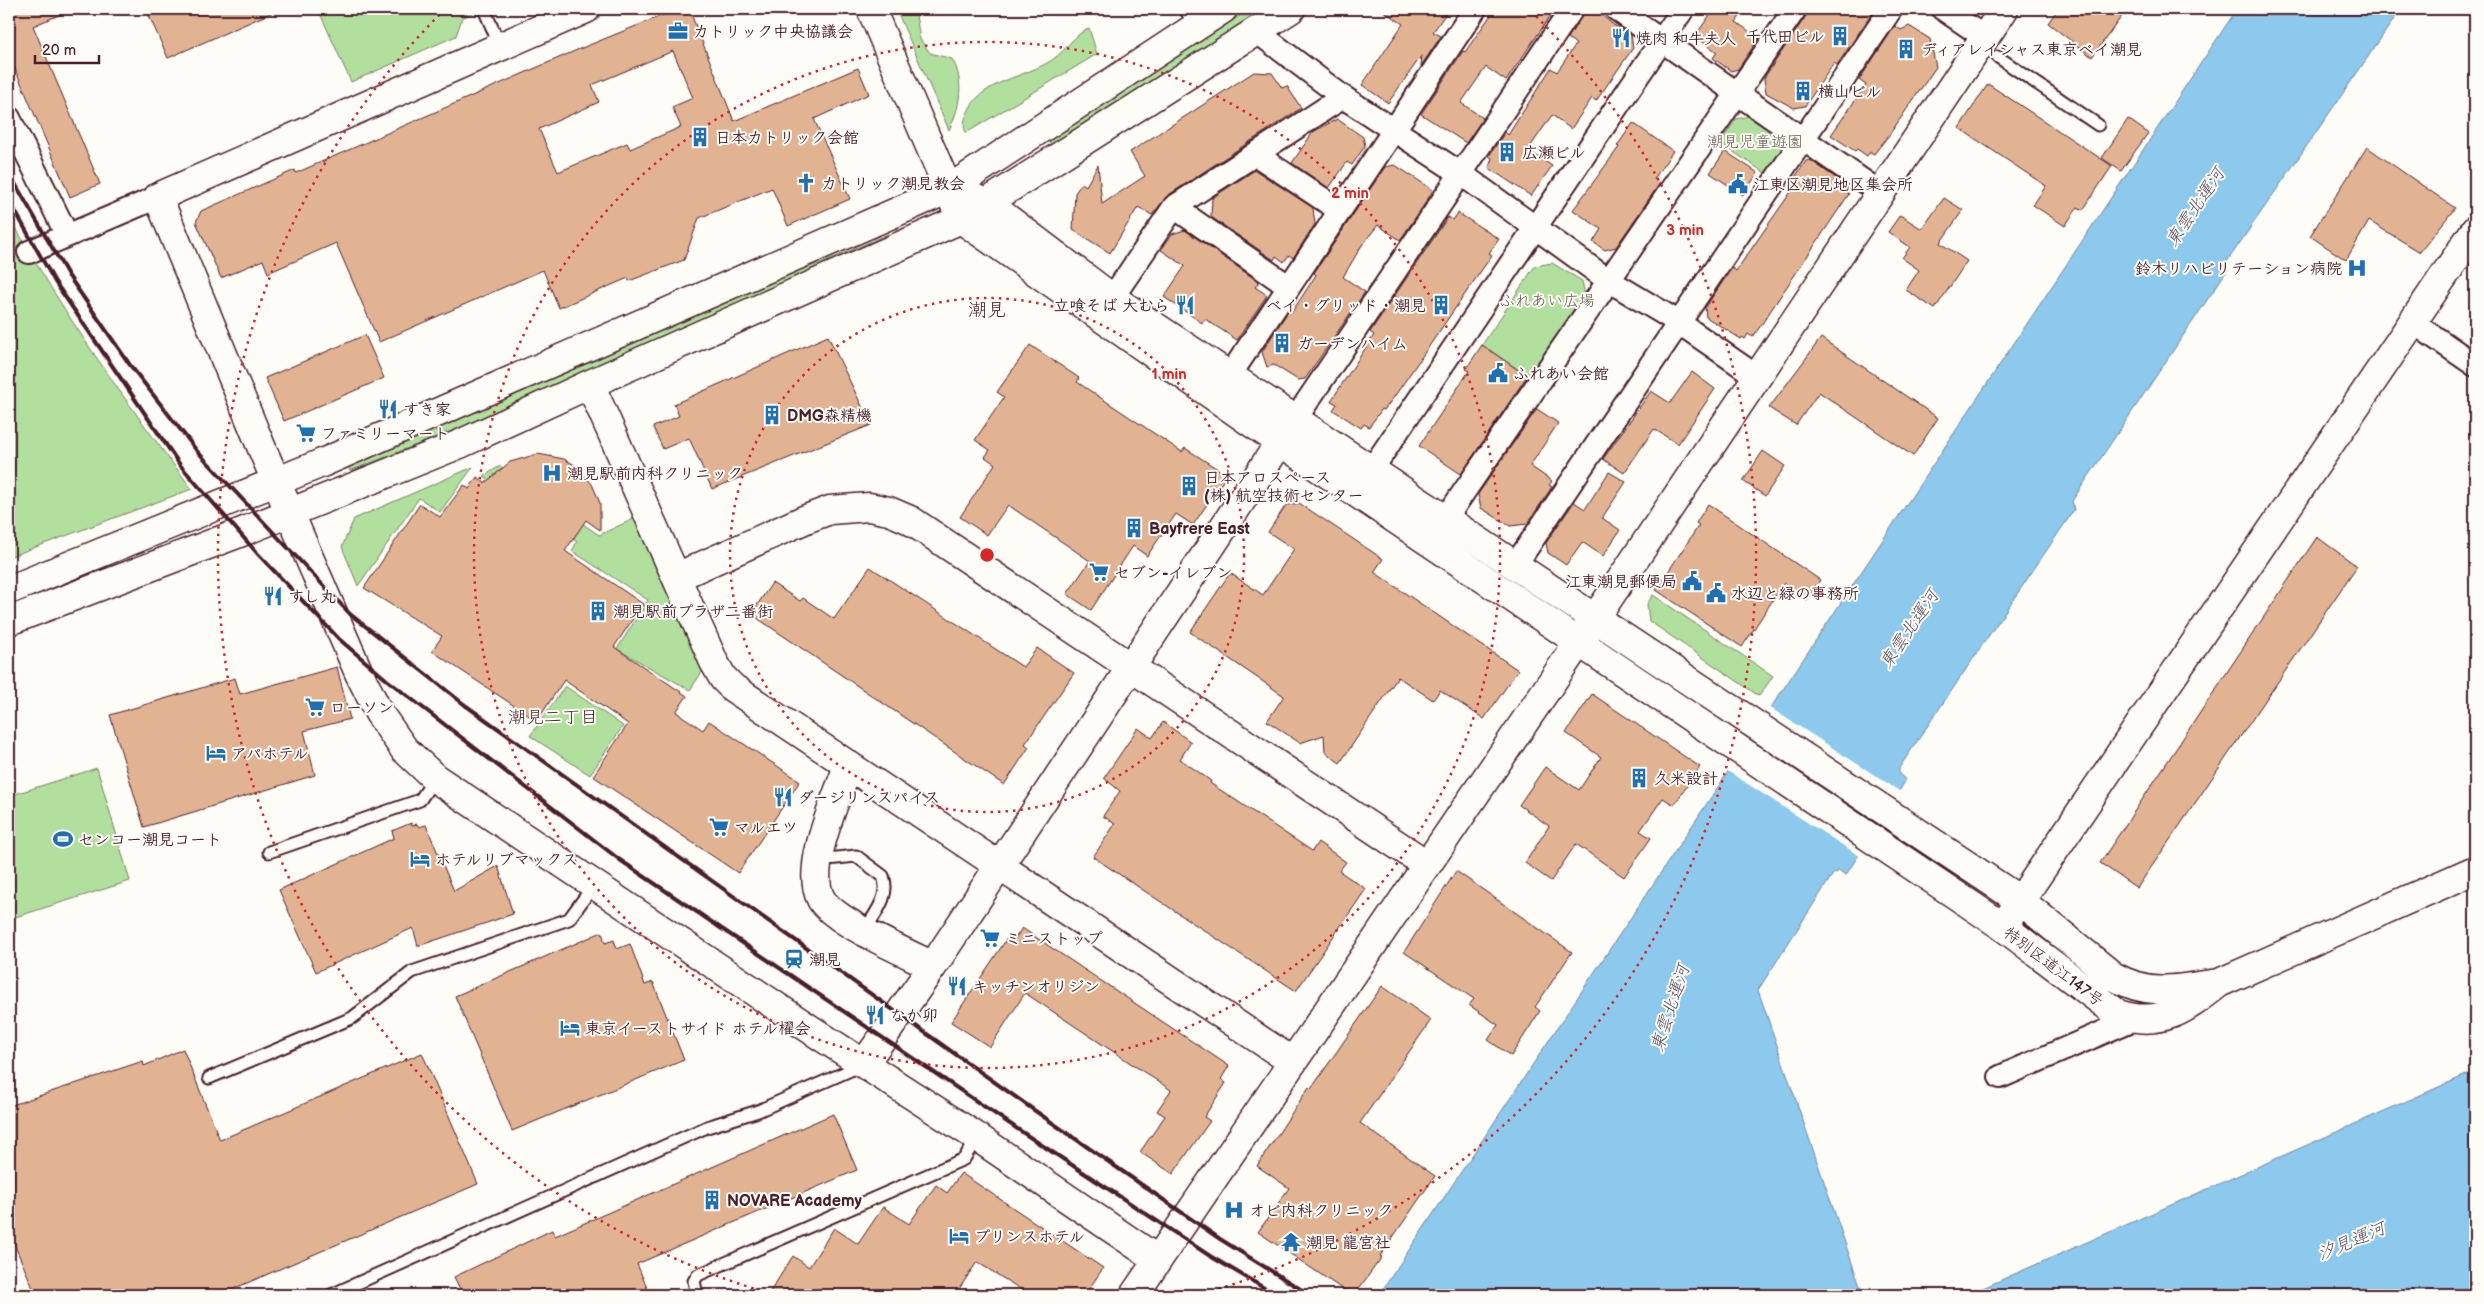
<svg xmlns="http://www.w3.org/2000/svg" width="2484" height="1304" viewBox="0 0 2484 1304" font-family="'Balsamiq Sans','Klee One',sans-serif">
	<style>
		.green { fill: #b0df9e; stroke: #7d7f64 }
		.water { fill: #8dc9ed; stroke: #72859f }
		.pier { fill: #fdfcf7 }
		.building { fill: #e2b393; stroke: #4a1f2b; fill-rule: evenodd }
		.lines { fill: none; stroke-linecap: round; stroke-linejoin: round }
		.service-casing { stroke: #4a1f2b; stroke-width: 15 }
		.minor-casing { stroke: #4a1f2b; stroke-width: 26 }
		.tertiary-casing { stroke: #4a1f2b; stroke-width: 31 }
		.service { stroke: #fdfcf7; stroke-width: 11 }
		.minor { stroke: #fdfcf7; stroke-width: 22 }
		.tertiary { stroke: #fdfcf7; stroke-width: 28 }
		.rail { stroke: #4a1f2b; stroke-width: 4 }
		.ring { fill: none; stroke: #d62828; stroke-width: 2.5; stroke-dasharray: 2.5 5 }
		.labels { text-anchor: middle; stroke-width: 4; stroke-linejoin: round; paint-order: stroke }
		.poi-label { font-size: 16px; font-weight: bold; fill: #4a1f2b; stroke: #fdfcf7; text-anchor: start }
		.park-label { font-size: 16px; fill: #69594e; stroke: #fdfcf7 }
		.street-label { font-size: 16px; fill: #4a1f2b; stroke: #fdfcf7 }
		.water-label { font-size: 18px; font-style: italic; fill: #5e5265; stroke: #fdfcf7 }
		.neighbourhood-label { font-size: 18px; fill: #4a1f2b; stroke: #fdfcf7 }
		.quarter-label { font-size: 19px; fill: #4a1f2b; stroke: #fdfcf7 }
		.centre { fill: #d62828; stroke: #fdfcf7; stroke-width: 2.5 }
		.ring-label { font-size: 15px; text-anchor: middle; font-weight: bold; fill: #d62828; stroke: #fdfcf7; stroke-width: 4; stroke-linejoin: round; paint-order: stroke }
	</style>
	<rect width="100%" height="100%" fill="#fdfcf7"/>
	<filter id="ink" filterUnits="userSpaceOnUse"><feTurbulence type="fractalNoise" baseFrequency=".02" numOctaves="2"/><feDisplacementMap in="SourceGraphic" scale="10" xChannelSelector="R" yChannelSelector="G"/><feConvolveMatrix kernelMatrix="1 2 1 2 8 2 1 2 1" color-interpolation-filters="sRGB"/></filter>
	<g filter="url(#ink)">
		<path class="green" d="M318,9h156l1,3 -13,6 -6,18 -105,46z
			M896,9h19l5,30 10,14 22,6c13,22 8,49 -3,71z
			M1250,9h18l-123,79 -36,19 -58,38 -3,-6z
			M1089,28l8,26 -131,79c-3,-6 -2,-13 1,-19 13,-34 58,-36 85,-54 15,-10 21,-25 37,-32z
			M1754,115l25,17 2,18 -16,23 -45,-30 16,-24z
			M9,216c54,98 115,184 183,273l-183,68z
			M888,234l2,5 -438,192 -102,40 -2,-4 442,-194 29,-9z
			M1552,263l30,18 3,14 -56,82 -47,-32 53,-79z
			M500,466l99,69 41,-19 68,147 -18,27 -73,-41 31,-49 -76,-49 5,-9 -93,-66z
			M473,467l-33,45 -21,-14 -61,88 -16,-39 12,-28z
			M1653,595l120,81 -14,20 -110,-75 -2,-17z
			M565,686l58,40 -33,49 -60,-39z
			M97,768l33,113 -121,38v-123z
			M1910,838l60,41 -5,8 -59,-40z"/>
		<path class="water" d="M2237,9h164l-175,254 2,6 -156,232 2,9 -175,258v6l7,6 -60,95 -7,-4 -6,3 -75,116 105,305h-484z
			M2475,1071v224h-508z"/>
		<path class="pier" d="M1769,707l132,85 -40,65 -135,-87z"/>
		<path class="building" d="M9,9h64l-40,17 67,158 -30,13 -61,-142z
			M146,9h134l-112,49z
			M678,9h11l45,112 124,-53 11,26 -55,25 36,80 -62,27 -16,-38 -73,30 -15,42 -55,21 -1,-3 -69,30 -16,-38 -164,72 -43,-99 -68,30 -5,-13 -42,18 -25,-56 5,-11 94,-41 1,3 281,-123zM673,51l20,47 -21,9 9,20 -51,22 -3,-6 -69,29 -19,-43 60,-27 -7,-17z
			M1380,9h69l-16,23 8,4 -20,30 1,-11 -34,48 -26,-18 41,-61z
			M1495,9h60l-49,72 -20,-14 -25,36 22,15 -17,25 -45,-29 42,-63 2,1z
			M1714,9h31l-9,13 23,16 -21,31 -7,2 -18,-13 4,-6 -17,-12 3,-5 -5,-3z
			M1808,9h61l4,3 -36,53 -3,-2 -29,43 -11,2 -28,-15 -2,-15 42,-62z
			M2058,9h69l-35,48 -44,-34z
			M1597,11l15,13 19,11 2,13 -37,53 -4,-3 -21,31 -19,-14 -24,35 24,16 -21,30 -42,-28 3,-10 -3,-2 16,-24 3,3 43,-67 6,4 19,-28 -8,-6 16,-25z
			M1895,26l6,4 8,-4 21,13 6,28 -47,68 -15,19 -4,-2 -3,4 -10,-7 -2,2 -24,-16 35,-50 -7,-5z
			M1254,72l18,1 10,15 5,-2 14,22 -134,88 -15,19 -14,-8 -28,46 -37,-23 2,-37 7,-10 4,3 12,-21 4,39 43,-28 -15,-24z
			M1988,84l124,82 -29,44 -5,-3 -13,19 -32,-21 13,-19 -87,-58z
			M1337,119l26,18 2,9 -13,19 -5,-3 -18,26 -37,-25 21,-31z
			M2128,119l20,14 -27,38 -19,-13z
			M1633,123l40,28 -19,28 6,4 -44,64 -11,3 -12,-8 8,-13 -28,-19 46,-63 -2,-1z
			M2367,147l88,61 -35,44 -51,-31 -23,39 -36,-24z
			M1725,151l33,22 -15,22 -33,-22z
			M1810,160l36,25 -4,4 7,5 -96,143 -5,-3 -3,5 -3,-2 -1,2 -35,-22 -1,-9 27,-40 4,3 59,-85 -4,-3 15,-22z
			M1395,165l38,25 -7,12 -26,38 -22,-15 -16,20 -19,32 22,15 -60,87 -7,1 -24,-15 -7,2 -5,-15 27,-42 3,2 24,-37 -2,-2 71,-106z
			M1255,170l58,38 2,16 -22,34 -4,-3 -5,7 -8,-6 -2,4 -63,-43 1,-19z
			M1944,198l19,12 -23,33 27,18 -32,48 -29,-19 13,-20 -17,-12 8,-11 -22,-15 12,-17 22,14z
			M1458,213l41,26 -10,14 3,2 -98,142 -10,13 -2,-1 -13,18 -5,-3 -3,4 -28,-18 4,-6 -6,-3 43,-66 -4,-3 78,-115 5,3z
			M1185,230l74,52 -4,5 12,8 -30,45 -32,-21 -3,4 -38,-26 21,-31 -24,-16 11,-16z
			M365,335l19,43 -100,43 -19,-43z
			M828,336l43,89 -159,64 -23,-51 -26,11 -10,-22 26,-11 -5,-12z
			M1821,338l117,80 -25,38 -94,-64 -23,33 -27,-17z
			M1030,345l49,33 -2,4 105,70 3,-4 42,27 -34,50 -17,-11 -29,42 -14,-10 -42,64 -24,-16 23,-33 -82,-56 -21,30 -27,-18 35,-53 -10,-7 5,-7 -15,-10 29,-43 -7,-5z
			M1482,345l45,31 -66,98 -42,-28 50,-75 -3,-2z
			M1692,372l23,17 -37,55 -24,-15 -30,44 -21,-14 48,-68 19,12z
			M1537,409l21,14 -28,43 22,15 -3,4 3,2 -25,37 -17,2 -29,-18 -3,-14z
			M1763,451l22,15 -20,30 -22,-15z
			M538,454l26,5 11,6 17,19 8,19v27l-14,-10 -21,31 78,53 -29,43 73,49 -11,16 27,18 6,-9 91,60 -62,92 -145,-97 35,-52 -64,-44 -27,41 -105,-70 10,-15 -78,-48 56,-84 20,13 24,-32 5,4 8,-12 8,6 25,-21z
			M1609,472l17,10 -24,36 18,12 -17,26 -21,-14 -16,23 -18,-12 -2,-10 28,-41 11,7z
			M1299,503l84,56 -9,13 144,98 -34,49 -44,-29 -7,10 -35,-23 -58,86 -15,-11 -1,-17 -24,8 -33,-22 17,-25 -94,-64 40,-59 33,22 31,-46 -26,-17 18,-27z
			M1708,504l112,76 -13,20 -23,-17 -42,64 -86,-57 43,-65 -3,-2z
			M2317,537l40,29 -220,322 -37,-25z
			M870,567l153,100 14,-19 37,25 -49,71 4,3 -25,38 -253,-171 21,-31 28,18 3,-3 31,21z
			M337,667l13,52 -46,12 11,44 -171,52 -34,-112 125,-37 5,16z
			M1592,694l108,73 -26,38 -11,-7 -23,33 11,7 -27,39 -48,-33 -25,37 -26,-18 24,-37 -30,-21 26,-38 34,23 22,-33 -35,-24z
			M1163,722l28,20 -11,17 31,22 -1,2 102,68 6,-9 28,20 -7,9 27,18 -70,102 -203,-134 22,-33 -12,-8 17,-25 -16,-13 34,-50 14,10z
			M411,823l1,3 5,-2 2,3 7,-2 28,66 44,-25 15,48 -95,32 -5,-18 -97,44 -37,-82 115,-52 -2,-7z
			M1456,871l116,81 -37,55 5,4 -29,45 -23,-16 10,-15 -29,-20 5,-6 -70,-47z
			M1022,928l207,138 -8,13 5,4 -22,34 6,4 -37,53 -33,-22 25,-36 -8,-5 14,-21 -146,-97 -35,54 -39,-25 57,-85 6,3z
			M602,932l3,11 9,-3 3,9 13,-5 15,41 8,-3 31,78 -172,71 -57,-135z
			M1382,986l49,34 -71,103 75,53 -55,80 2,1 -28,38h-3l-93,-63 31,-44 -32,-22 52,-79 2,2z
			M183,1049l37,91 202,-87 56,131 -259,111h-183l-27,-63v-126l134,-45 1,5z
			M833,1114l24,56 -220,94 13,31h-187l-9,-18 98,-47 3,6z
			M961,1173l142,95 -18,27h-55l-53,-33 -22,33h-187l25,-39 16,11 25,-39 24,16 25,-37 26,17 27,-39 11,8z"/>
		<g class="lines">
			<defs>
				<path id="service" d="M484,9l16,37
					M1185,9l11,17
					M1998,57l100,68
					M269,852l151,-52 15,-22
					M818,860l38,-4 27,20c8,21 -9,38 -19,56
					M209,1078l143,-60 60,-46 157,-53 25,-34
					M331,1295l376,-168 51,-16 104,-46
					M697,1295l-3,-14 4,-6 266,-116 13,-22"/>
				<path id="minor" d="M1616,9l263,183
					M1943,9l41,28
					M1256,31l87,66 117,76 148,107 70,42 78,54
					M9,118l58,117
					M1255,154l84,56
					M1174,207l114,79
					M29,252l129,-55
					M1112,298l62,-91 169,-110
					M2414,323l61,42
					M1230,375l245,-366
					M1296,418l276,-409
					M1372,469l311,-460
					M1446,518l349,-509
					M1516,564l375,-555
					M2000,1077l134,-58"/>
				<path id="tertiary" d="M586,9l-428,188 105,254 96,222 20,40 25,36 31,29 387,259 155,100 181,123
					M871,9l90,210 288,202 753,505 116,88c44,14 68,-5 101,-31l256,-113
					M949,189l38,14 125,95 909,603 92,75c36,21 66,13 105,7
					M590,384l124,278 9,16 10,10 560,374
					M677,577l129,-58 24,-9 39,-3 20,4 21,9 516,344
					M9,590l313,-127 627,-274 274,-180
					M9,621l233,-89 218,-88 130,-60 371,-165 330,-210
					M848,766c-11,32 -44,101 -27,133 13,23 86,54 112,67
					M2010,916l465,-686
					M864,1064l69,-98 357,-539
					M1134,1295l462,-678 408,-608"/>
			</defs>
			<use href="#service" class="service-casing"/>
			<use href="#minor" class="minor-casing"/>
			<use href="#tertiary" class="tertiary-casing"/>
			<use href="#service" class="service"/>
			<use href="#minor" class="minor"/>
			<use href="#tertiary" class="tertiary"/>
			<path class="rail" d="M9,173l59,102 62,90 67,86 153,163 115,91 566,403 189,131 90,56
				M9,200l46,82 125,183 77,88 82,86 48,41 233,180 399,270 191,126 66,39"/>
		</g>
	</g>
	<g class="ring">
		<circle cx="987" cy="555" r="257"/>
		<circle cx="987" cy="555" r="513"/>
		<path d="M775 1295A770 770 0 0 1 443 11M1531 11A770 770 0 0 1 1199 1295"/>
	</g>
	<defs>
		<symbol id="office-bare" viewBox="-9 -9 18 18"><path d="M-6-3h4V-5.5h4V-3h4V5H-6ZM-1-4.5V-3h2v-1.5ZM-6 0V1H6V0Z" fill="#1f6fb2" stroke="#fdfcf7" stroke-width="2.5" paint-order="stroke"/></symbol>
		<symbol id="building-bare" viewBox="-9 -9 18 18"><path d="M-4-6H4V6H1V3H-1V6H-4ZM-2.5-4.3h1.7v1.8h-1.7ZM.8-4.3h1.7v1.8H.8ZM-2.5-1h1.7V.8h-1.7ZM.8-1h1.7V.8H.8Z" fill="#1f6fb2" stroke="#fdfcf7" stroke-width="2.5" paint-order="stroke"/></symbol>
		<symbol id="restaurant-bare" viewBox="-9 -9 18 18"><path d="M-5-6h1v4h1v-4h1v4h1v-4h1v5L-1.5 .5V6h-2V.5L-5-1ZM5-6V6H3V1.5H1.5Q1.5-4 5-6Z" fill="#1f6fb2" stroke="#fdfcf7" stroke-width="2.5" paint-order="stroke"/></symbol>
		<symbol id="church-bare" viewBox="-9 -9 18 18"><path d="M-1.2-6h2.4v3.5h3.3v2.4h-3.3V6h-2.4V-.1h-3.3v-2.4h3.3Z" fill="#1f6fb2" stroke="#fdfcf7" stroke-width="2.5" paint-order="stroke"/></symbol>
		<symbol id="civic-bare" viewBox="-9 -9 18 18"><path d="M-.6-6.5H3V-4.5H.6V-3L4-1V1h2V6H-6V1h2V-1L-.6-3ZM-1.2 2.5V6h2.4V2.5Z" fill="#1f6fb2" stroke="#fdfcf7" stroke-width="2.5" paint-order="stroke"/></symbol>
		<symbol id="hospital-bare" viewBox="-9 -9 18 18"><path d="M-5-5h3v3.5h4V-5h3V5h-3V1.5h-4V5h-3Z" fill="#1f6fb2" stroke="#fdfcf7" stroke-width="2.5" paint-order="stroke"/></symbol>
		<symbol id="supermarket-bare" viewBox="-9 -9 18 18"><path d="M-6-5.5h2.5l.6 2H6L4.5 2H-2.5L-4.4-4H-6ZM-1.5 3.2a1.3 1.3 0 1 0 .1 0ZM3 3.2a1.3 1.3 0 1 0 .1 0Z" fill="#1f6fb2" stroke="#fdfcf7" stroke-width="2.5" paint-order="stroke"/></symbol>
		<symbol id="hotel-bare" viewBox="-9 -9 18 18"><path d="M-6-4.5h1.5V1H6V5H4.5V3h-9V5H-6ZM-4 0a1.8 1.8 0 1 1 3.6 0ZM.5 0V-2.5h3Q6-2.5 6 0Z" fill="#1f6fb2" stroke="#fdfcf7" stroke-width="2.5" paint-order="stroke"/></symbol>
		<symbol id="stadium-bare" viewBox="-9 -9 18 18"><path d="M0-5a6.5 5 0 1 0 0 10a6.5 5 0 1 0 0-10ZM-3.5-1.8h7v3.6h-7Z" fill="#1f6fb2" stroke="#fdfcf7" stroke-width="2.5" paint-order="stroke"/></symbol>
		<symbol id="station-bare" viewBox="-9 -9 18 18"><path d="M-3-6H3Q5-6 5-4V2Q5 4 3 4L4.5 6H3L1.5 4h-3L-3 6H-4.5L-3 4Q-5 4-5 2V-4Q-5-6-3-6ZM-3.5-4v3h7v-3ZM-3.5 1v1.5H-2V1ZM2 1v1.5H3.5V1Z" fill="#1f6fb2" stroke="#fdfcf7" stroke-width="2.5" paint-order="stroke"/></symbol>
		<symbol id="temple-bare" viewBox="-9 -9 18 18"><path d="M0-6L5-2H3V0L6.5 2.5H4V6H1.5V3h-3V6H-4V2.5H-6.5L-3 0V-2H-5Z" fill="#1f6fb2" stroke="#fdfcf7" stroke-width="2.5" paint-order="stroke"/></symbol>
	</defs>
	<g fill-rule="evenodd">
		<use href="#office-bare" x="664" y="17" width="28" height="28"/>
		<use href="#building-bare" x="1826" y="22" width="28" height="28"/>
		<use href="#restaurant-bare" x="1607" y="24" width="28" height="28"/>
		<use href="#building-bare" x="1892" y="35" width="28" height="28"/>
		<use href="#building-bare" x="1789" y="77" width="28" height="28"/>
		<use href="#building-bare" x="686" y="123" width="28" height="28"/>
		<use href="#building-bare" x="1493" y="138" width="28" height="28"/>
		<use href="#church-bare" x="792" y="169" width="28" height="28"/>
		<use href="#civic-bare" x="1724" y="170" width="28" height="28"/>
		<use href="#hospital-bare" x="2343" y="254" width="28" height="28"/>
		<use href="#restaurant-bare" x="1171" y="291" width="28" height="28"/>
		<use href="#building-bare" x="1427" y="291" width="28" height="28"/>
		<use href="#building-bare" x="1268" y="329" width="28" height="28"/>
		<use href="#civic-bare" x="1484" y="359" width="28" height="28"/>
		<use href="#restaurant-bare" x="374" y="395" width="28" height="28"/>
		<use href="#building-bare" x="758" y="401" width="28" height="28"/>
		<use href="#supermarket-bare" x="292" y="419" width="28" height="28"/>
		<use href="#hospital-bare" x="538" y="459" width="28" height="28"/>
		<use href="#building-bare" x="1175" y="472" width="28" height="28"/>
		<use href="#building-bare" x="1120" y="514" width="28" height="28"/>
		<use href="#supermarket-bare" x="1085" y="558" width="28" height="28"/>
		<use href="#civic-bare" x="1678" y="567" width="28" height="28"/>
		<use href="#civic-bare" x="1702" y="579" width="28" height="28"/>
		<use href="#restaurant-bare" x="259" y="582" width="28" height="28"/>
		<use href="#building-bare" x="584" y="597" width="28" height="28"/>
		<use href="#supermarket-bare" x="301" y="693" width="28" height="28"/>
		<use href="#hotel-bare" x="202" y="739" width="28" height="28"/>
		<use href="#building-bare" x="1625" y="764" width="28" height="28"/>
		<use href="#restaurant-bare" x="769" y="783" width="28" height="28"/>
		<use href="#supermarket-bare" x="705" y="813" width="28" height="28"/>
		<use href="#stadium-bare" x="49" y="825" width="28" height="28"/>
		<use href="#hotel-bare" x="406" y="845" width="28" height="28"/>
		<use href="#supermarket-bare" x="976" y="924" width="28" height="28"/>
		<use href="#station-bare" x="780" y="945" width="28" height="28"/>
		<use href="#restaurant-bare" x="943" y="972" width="28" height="28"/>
		<use href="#restaurant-bare" x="861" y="1001" width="28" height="28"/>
		<use href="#hotel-bare" x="556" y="1014" width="28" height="28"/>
		<use href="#building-bare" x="698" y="1186" width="28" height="28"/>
		<use href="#hospital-bare" x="1220" y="1196" width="28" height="28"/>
		<use href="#hotel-bare" x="945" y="1222" width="28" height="28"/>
		<use href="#temple-bare" x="1277" y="1228" width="28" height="28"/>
	</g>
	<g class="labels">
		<g class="poi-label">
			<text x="693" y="37">カトリック中央協議会</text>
			<text x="1825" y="42" text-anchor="end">千代田ビル</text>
			<text x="1636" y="44">焼肉 和牛夫人</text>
			<text x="1921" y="55">ディアレイシャス東京ベイ潮見</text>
			<text x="1818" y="97">横山ビル</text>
			<text x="715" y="143">日本カトリック会館</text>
			<text x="1522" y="158">広瀬ビル</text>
			<text x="821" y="189">カトリック潮見教会</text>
			<text x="1753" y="190">江東区潮見地区集会所</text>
			<text x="2342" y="274" text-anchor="end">鈴木リハビリテーション病院</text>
			<text x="1170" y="311" text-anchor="end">立喰そば 大むら</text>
			<text x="1426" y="311" text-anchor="end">ベイ・グリッド・潮見</text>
			<text x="1297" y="349">ガーデンハイム</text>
			<text x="1513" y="379">ふれあい会館</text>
			<text x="403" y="415">すき家</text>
			<text x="787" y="421">DMG森精機</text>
			<text x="321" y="439">ファミリーマート</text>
			<text x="567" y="479">潮見駅前内科クリニック</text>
			<text x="1204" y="483">日本アロスペース<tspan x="1204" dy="18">(株) 航空技術センター</tspan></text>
			<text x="1149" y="534">Bayfrere East</text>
			<text x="1114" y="578">セブン-イレブン</text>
			<text x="1677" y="587" text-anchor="end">江東潮見郵便局</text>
			<text x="1731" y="599">水辺と緑の事務所</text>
			<text x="288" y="602">すし丸</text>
			<text x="613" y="617">潮見駅前プラザ二番街</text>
			<text x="330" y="713">ローソン</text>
			<text x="231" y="759">アパホテル</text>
			<text x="1654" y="784">久米設計</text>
			<text x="798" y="803">ダージリンスパイス</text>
			<text x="734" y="833">マルエツ</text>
			<text x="78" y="845">センコー潮見コート</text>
			<text x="435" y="865">ホテルリブマックス</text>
			<text x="1005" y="944">ミニストップ</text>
			<text x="809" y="965">潮見</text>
			<text x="972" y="992">キッチンオリジン</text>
			<text x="890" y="1021">なか卯</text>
			<text x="585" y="1034">東京イーストサイド ホテル櫂会</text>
			<text x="727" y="1206">NOVARE Academy</text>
			<text x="1249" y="1216">オビ内科クリニック</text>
			<text x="974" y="1242">プリンスホテル</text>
			<text x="1306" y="1248">潮見 龍宮社</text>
		</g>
		<g class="park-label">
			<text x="1755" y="147">潮見児童遊園</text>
			<text x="1547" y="306">ふれあい広場</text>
		</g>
		<g class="street-label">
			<text transform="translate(2054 966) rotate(37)" y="6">特別区道江147号</text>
		</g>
		<g class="water-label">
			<text transform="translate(2195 207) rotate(-56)" y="6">東雲北運河</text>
			<text transform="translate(1909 629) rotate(-56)" y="6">東雲北運河</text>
			<text transform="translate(1670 1008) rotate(-72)" y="6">東雲北運河</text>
			<text transform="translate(2351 1241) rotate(-23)" y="6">汐見運河</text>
		</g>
		<g class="neighbourhood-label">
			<text x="553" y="723">潮見二丁目</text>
		</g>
		<g class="quarter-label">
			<text x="987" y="316">潮見</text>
		</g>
	</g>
	<circle cx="987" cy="555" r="8" class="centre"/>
	<g class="ring-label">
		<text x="1350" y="198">2 min</text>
		<text x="1685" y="235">3 min</text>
		<text x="1169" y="379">1 min</text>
	</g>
	<rect width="2484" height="1304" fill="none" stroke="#fdfcf7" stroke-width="30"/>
	<rect x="15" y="15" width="2454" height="1274" fill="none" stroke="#4a1f2b" stroke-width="2" filter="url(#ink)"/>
	<path d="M35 55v8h64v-8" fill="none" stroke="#4a1f2b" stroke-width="2.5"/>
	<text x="42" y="55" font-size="15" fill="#4a1f2b" stroke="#fdfcf7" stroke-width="4" paint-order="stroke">20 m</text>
</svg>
